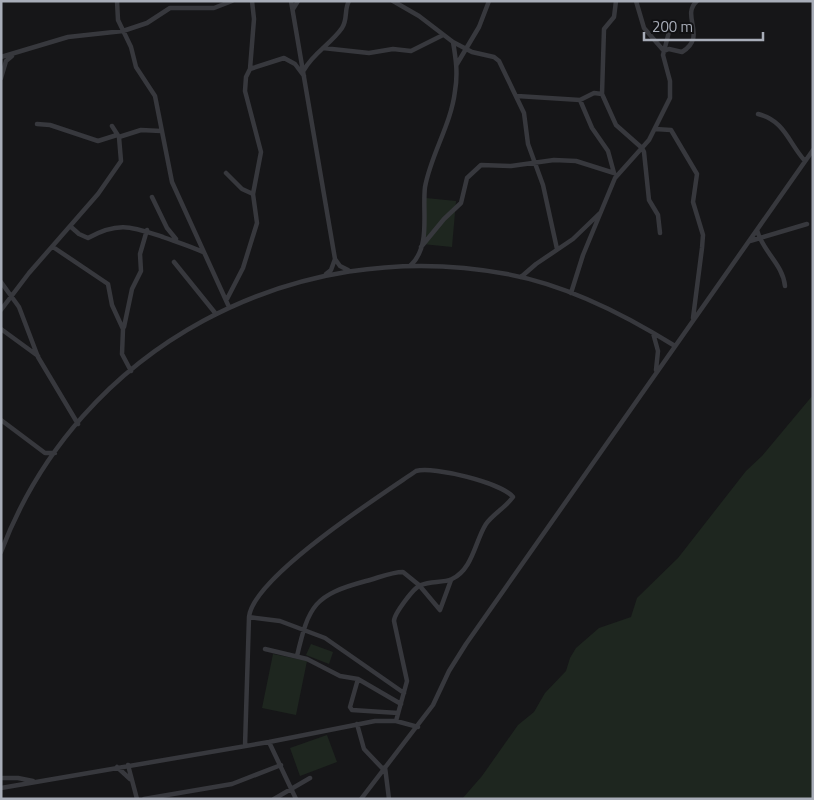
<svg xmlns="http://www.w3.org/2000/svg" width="814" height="800" viewBox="0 0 814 800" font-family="'Titillium Web',sans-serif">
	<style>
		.green { fill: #1e261f }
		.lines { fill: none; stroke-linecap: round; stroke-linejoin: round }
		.minor { stroke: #37383d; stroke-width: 4.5 }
	</style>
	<rect width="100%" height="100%" fill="#161618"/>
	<path class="green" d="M426,198l30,3 -4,46 -30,-3z
		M813,395v404h-351l20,-23 36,-51 16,-13 11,-19 21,-22 4,-13 6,-10 23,-20 32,-11 6,-19 41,-40 68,-87 16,-15z
		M311,644l22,8 -4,12 -23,-9z
		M273,654l34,7 -11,54 -34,-7z
		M327,735l10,27 -37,14 -10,-28z"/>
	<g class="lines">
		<path class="minor" d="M117,1l1,19 13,27 5,20 19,29 17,86 57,125
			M291,1l44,258 5,7 8,4
			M393,1l26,15 34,26 19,10 22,5 5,4 25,52 4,31 15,41 14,64
			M616,1l-2,16 -10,12 -2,65 14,31 26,23 2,4 5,48 9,15 2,18
			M636,1l8,27 20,23 5,-2 13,3c26,-16 -2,-36 15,-51
			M293,9l5,-8
			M323,48l46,5 24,-4 18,2 32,-16
			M1,57l67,-20 55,-6 24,-8 23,-15h44l18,-7
			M457,64l22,-37 10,-26
			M250,69l34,-11 11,6 9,12
			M304,70c9,-17 27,-26 38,-42 6,-9 2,-19 7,-27
			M1,78l5,-17 6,-5
			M517,96l63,4 14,-7 8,1
			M580,100l12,28 16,23 6,22
			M758,114c27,7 30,28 47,47
			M37,124l13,1 48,16 19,-6
			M655,129l16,1 26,44 -4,28 10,33 -1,13 -9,70
			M119,137l22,-7 20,1
			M226,173l16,16 11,5
			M152,197l15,31 9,11
			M70,226l9,8 9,4c31,-17 44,-11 75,-1 14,5 27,9 40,15
			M757,230c5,21 26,34 28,56
			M750,241l57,-17
			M53,247l55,37 4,21 11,24 -1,25 9,17
			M421,247l23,-28 17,-16 6,-25 14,-13 30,1 43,-6 22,1 38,12
			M174,262l42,52
			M411,265c20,-19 11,-53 14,-78 6,-33 26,-62 30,-96 3,-17 1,-32 -2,-49
			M326,274l5,-4 4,-11
			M521,277l15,-13 37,-25 27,-26
			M1,282l18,25 19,50 40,67
			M571,293l12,-38 32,-77 34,-38 21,-42v-17l-7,-26 7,-27
			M227,299l16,-31 14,-45 -4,-29 8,-42 -16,-61 1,-14 4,-8 4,-50 -2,-18
			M1,310l28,-37 69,-79 23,-33 -2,-24 -7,-11
			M124,327l8,-38 9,-18 -1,-17 7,-24
			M1,329l37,27
			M653,333l5,18 -2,19
			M1,420l44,33h10
			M1,552c78,-206 293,-318 506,-278 60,11 117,40 168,72
			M249,617l31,4 45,17 79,55
			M265,649l42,10 33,17 18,3 43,25
			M297,656c12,-51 17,-61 69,-75 12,-3 25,-9 37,-9l16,13 21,25 11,-30
			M358,679l-8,28 2,3 46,3
			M357,724l7,25 19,20
			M269,742l27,57
			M245,746l4,-129c4,-40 132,-122 167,-146 18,-5 86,12 97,26 -8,11 -20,17 -27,27 -11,17 -13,45 -34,55 -9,4 -21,2 -31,6 -7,2 -27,29 -27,36l13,60 -11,40
			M128,765l9,34
			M117,767l13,12
			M385,767l4,32
			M1,778h17l15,3
			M1,788l268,-46 106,-21h21l22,6
			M144,799l88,-15 49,-19
			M274,799l36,-21
			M361,799l72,-94 16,-34 17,-27 347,-494"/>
	</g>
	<rect width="814" height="800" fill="none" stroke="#a8adb8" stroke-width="5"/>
	<path d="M644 32v8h119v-8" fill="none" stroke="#a8adb8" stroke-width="2.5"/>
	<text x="652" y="32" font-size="15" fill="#a8adb8" stroke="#111113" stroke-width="4" paint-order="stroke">200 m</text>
</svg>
